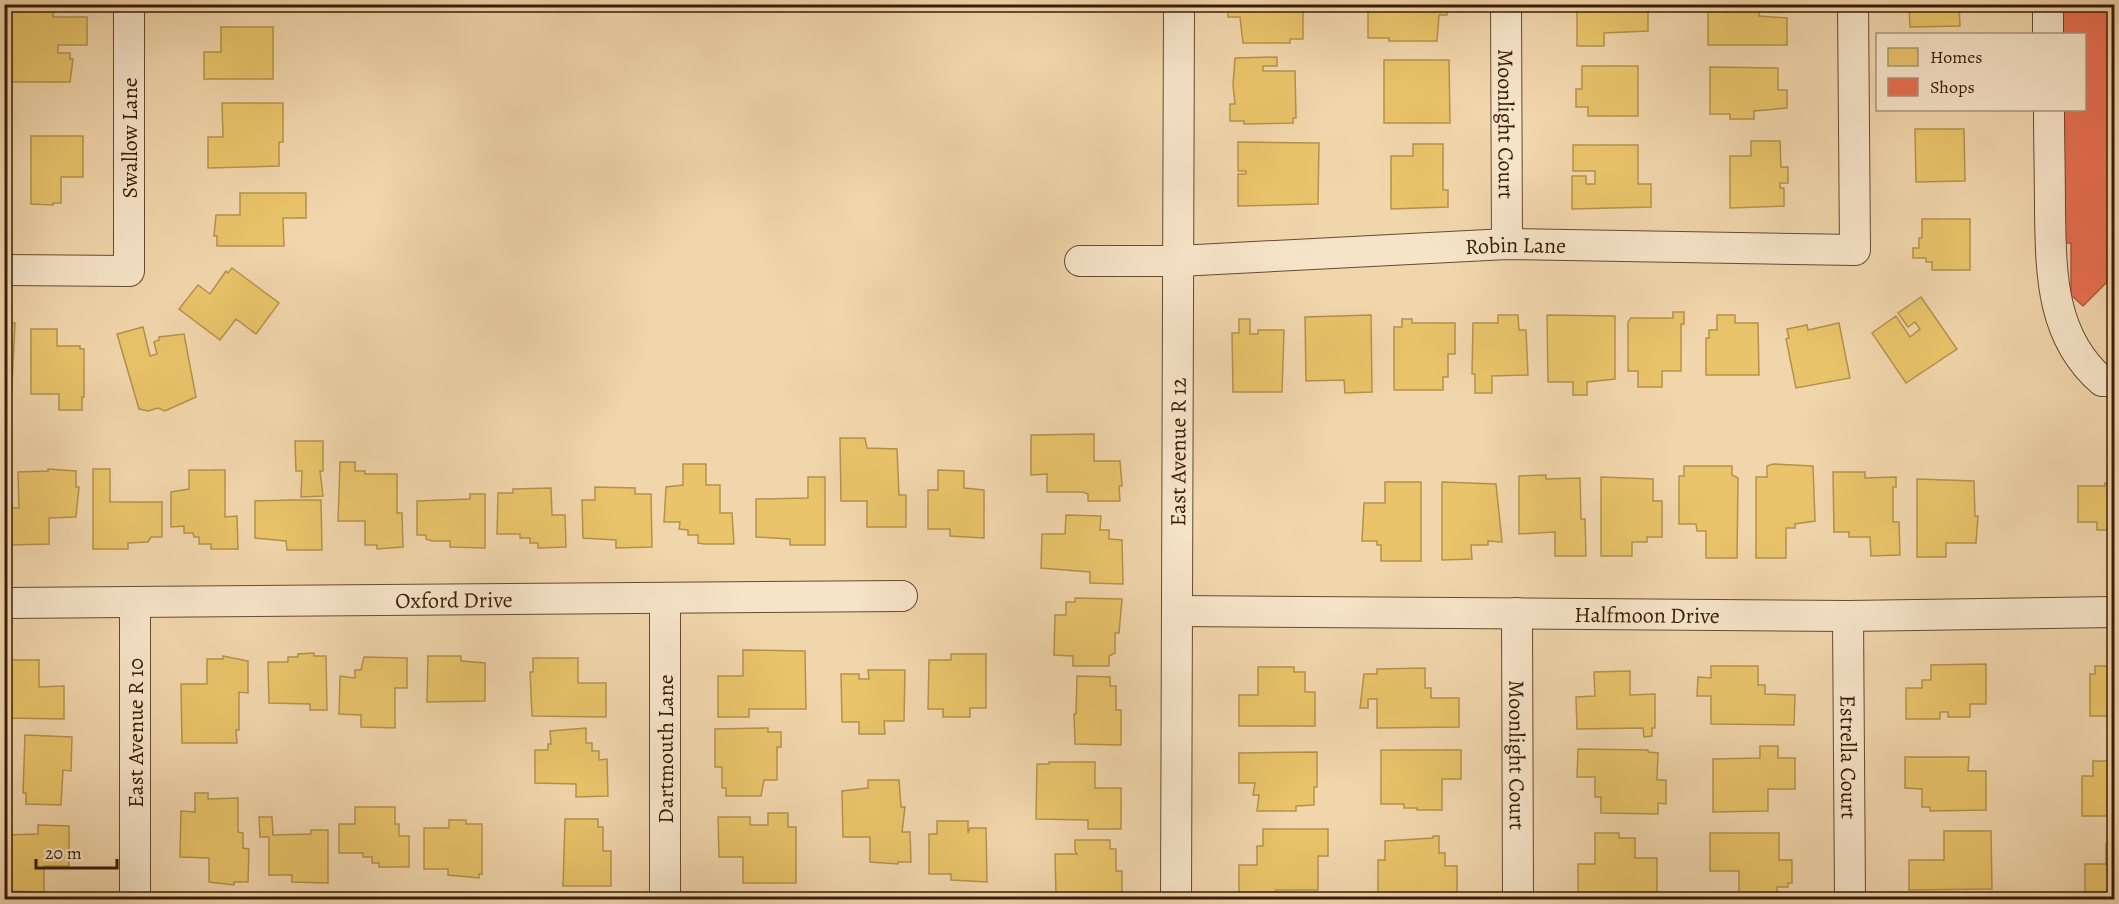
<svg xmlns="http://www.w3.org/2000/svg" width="2119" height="904" viewBox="0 0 2119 904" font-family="Alegreya,serif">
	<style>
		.homes { fill: #e9c46a; stroke: #b4924c; stroke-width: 1.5 }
		.shops { fill: #e76f51; stroke: #b3563b; stroke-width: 1.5 }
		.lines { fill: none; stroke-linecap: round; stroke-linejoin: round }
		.minor-casing { stroke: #684a30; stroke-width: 32 }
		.minor { stroke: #f6e4c8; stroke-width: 30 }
		.labels { text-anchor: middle; stroke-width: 6; stroke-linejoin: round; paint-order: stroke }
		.street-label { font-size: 22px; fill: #3a1c07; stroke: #f6e4c8 }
	</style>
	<rect width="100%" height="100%" fill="#f1d5ab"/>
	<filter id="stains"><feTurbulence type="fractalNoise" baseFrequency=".00333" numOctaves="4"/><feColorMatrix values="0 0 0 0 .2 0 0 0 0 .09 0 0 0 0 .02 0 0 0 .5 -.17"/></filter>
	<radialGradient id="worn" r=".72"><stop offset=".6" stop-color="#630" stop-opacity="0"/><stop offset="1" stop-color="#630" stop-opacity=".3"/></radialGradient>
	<path class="homes" d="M199,4h38v3h-38z
		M1228,4h75v35h-13v4h-47l-3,-26h-12z
		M1368,4h79v11h-8l-2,26h-48v-3h-21z
		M1577,4h71v27l-44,2v13h-27z
		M1708,4h51v12l28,2v27h-79z
		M1768,4h20v8h-20z
		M1909,4h50l1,22 -50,1z
		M8,11h45v6h34v28h-29v8h12v6h3l-3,23h-66v-62h4z
		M221,27h52v52h-69v-27h17z
		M1277,57v9h-14v5h32l1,47h-3v5l-49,1v-3h-14v-17h5l-2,-19 2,-27z
		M1384,60h65l1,63h-66z
		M1582,66h56v50h-50v-9h-12v-18h6z
		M1710,67l68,1v22h9v18l-33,3v8h-24v-5h-20z
		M222,103h61v39h-4v24l-71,2v-31h15z
		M4,128h6v13h-2v65h-4z
		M1915,129h49l1,52 -49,1z
		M31,136h52v41h-22v26h-8v2l-22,-1z
		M1751,141h29l1,26h7v16h-8v5h4v18l-54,2v-52h21z
		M1238,142l81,1 -1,61 -80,2v-32h8v-3h-8z
		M1413,144h30v46h5v17l-57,2v-53h22z
		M1573,145h65v39h13v23l-79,2v-33h14v8h9v-13h-22z
		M240,193h66v25h-23l1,28h-67v-10h-3l2,-21h24z
		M1922,219h48v51h-38v-8h-6v-4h-13v-10h6v-10h3z
		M232,268l47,35 -23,31 -20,-15 -16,21 -41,-31 19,-24 12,9 16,-23 2,2z
		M1921,297l36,52 -51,34 -34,-50 24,-17 14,21 10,-8 -5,-7 -7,5 -10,-14z
		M1673,312h11v12h-3v47h-19v16h-24v-16h-10v-49l3,-4h42z
		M1371,315l1,77 -27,1 -1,-13 -38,1 -1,-64z
		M1498,315h20l1,15h7l2,45 -36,1v17h-17v-19h-3l1,-51h25z
		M1547,315l68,1v63l-28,3v13h-14v-13h-25z
		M1717,315h18v8h23l1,52h-53v-37h3v-8h8z
		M1239,319h11v15h8v-4h26l-2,62h-49l-1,-59h7z
		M1402,319h10v4h43v31h-7v23h-5v13h-49v-63h8z
		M4,323h11l-4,83h-7z
		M1839,323l11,55 -54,10 -10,-49 3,-1 -2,-9 20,-4 1,5z
		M143,327l7,29 7,-2 -3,-12 5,-2v-3l25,-3 12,63 -31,14 -7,-3 -10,3 -9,-2 -22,-75z
		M31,329h26v17h23v3h4v48h-2v13h-23v-16h-28z
		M1094,434v27h26l2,25h-3l1,15h-32v-7l-5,-2h-36v-18l-16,1v-40z
		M840,438h25l2,10 30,1 2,46h7v32h-39v-26h-26z
		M295,441h28v30h-3l3,25 -22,1 1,-26h-6z
		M340,462h15v9h10v3h32v39h5l1,34 -26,2v-4h-12v-24h-27z
		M683,464h23v21h14v28h12l2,31h-30l-6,-1v-8h-10v-5l-9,-1 1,-7h-16l2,-35 17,-2z
		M1773,464l40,2 2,55 -20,3v4h-9v30h-30v-81h11v-11z
		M1684,466h48v9l6,3 -1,80h-31v-27h-9l-1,-7h-17v-48h5z
		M48,469l28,2v16h3l-3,30 -27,1v26l-39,1 -1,-37h10l-1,-36 30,-1z
		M93,469h17v33h52v35h-11l-3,5 -20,1v6h-35z
		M189,470h36v47l12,-1 1,33h-27v-5h-12v-7h-5l-1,-4h-9v-7l-13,1v-35l18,-3z
		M938,470l26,1v17l20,2v48l-34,-2v-7h-22v-39h10z
		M1833,472h32v6l31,-1v10h-3v35h6l1,33 -29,1 -1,-19h-21v-5h-15z
		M1546,475v4l34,-1 1,41h4l1,37h-31v-24l-36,2v-58z
		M808,477h17v68h-35v-6l-34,-2v-38l52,-1z
		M1601,477l52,2v22h9v36h-15v5h-15v14h-31z
		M1917,479l57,2 1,35h3l-2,27h-30v14h-29z
		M1385,482h36v79h-40v-16h-4v-4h-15l2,-38h21z
		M1442,482l54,2 6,58 -14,-1v4h-17l1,14 -30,1z
		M2105,483h9v73h-4v-26h-13v-8h-19v-36h27z
		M595,487l40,1v6h16l1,53 -36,1v-8l-33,-2 -1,-38h13z
		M551,488l1,27h13l1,32 -28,1v-5h-8v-5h-10v-4h-23l1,-41h15v-4z
		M470,494h15v54l-35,-1v-6h-18l-6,-2v-4h-9v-34l53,-2z
		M292,500h29l1,50h-35l-1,-9 -31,-3v-37z
		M1066,515l35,1 -1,14h9v9l13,1 1,44 -33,-1v-11l-49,-4 1,-34h23z
		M1075,598l47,1 -3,34h-4v20l-6,3v10h-36v-10l-19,-1 1,-40h11v-13h9z
		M743,650l62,1 1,58h-57v8h-31v-41h25z
		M314,653v3h12l1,54h-17v-6l-41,-1 -1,-41h20v-5h10v-3z
		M951,654h35v54h-16v9h-27v-8h-15l1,-49h22z
		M223,656l25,5v32l-9,-1v38h-3l1,13h-55l-1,-59h26v-25h16z
		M428,656h33v5l24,2v38l-58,1z
		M364,657l43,1v30h-12v40l-34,-1v-12l-22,-1 1,-38 15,2v-8h6z
		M533,658h45v25h28v34l-74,-1 -2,-44h3z
		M4,660h35v27l25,-1v33l-60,-1z
		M1986,664v40h-16v13h-22v-5h-8v7h-34v-31h16v-8h9v-15z
		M1711,666h47v19h7v9l30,1 -1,30 -83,-1v-28h-14l1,-19 13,1z
		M2095,666h19v50h-24v-42h5z
		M1258,667h36v5h11v20h10v34h-76v-31h19z
		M1425,668v20h6v10h28v29l-82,1v-29h-9v9h-8l4,-34h13v-5z
		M868,670h37l-1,51h-20l1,13h-26v-12h-17l-1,-48h18v5h10z
		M1630,671v24l25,-1v34h-3v8l-8,1 -1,-9 -66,1 -1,-32 19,-1 -1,-24z
		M1077,676l33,1v9h6v24h5v35l-46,-1 -1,-30h2z
		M586,728v15h6v8h7v9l8,-1 1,37 -32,1v-13l-41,-1v-33h13v-6h3l-1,-13z
		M768,728v4h13v15h-4v33h-13l-3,16h-35v-8h-4v-21h-7v-38z
		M25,735l47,2 -1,34 -8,-1 -2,35 -35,-1v-11h-3z
		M1760,746h18v12h17v31h-27v22l-55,1v-53l47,-1z
		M1578,749l70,1v2l10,1 -1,27h9v24l-8,-1v11l-57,-1v-16h-6v-20h-18z
		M1381,750h80v29h-19v31h-25v-2h-13v-4h-23z
		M1317,752v35h-3v18l-18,1v5h-39l2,-16h-6l2,-12h-16v-30z
		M1905,757h64l-1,14h18v39l-56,1v-4h-8v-18l-17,-1z
		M2093,761h21v55h-32v-40h11z
		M1049,762h46v26h26v41h-33v-9l-52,-1 1,-55h12z
		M868,780h31l2,27h4l-3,25h8l1,30h-13v2l-28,-2v-25h-27l-1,-46 26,-3z
		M195,793h13v6l30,-1v34l5,1v15l6,1 -1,33h-14v3l-25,-3v-24l-29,-1 1,-46 14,1z
		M355,807h40v17h4v12h10v31h-30v-4h-7v-6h-9v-4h-24v-29h16z
		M768,813h20v14h8v56h-53v-26h-24l-1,-40h32v8h18z
		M259,817h13l1,18 38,-1v-4h17v53l-36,-1v-7h-23v-38h-9z
		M565,819h33v8h5v24h8v35h-48z
		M449,820h17v4h16v50h-3v4l-31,-3v-6h-24v-41h25z
		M937,821h31v12l2,-5h16l1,54 -36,-2v-6h-22v-40h8z
		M38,825l31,1v40h-25v26l-40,-1v-56l34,-1z
		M1263,829h65v27h-10v34h-42v5h-37v-30h18v-19h6z
		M1944,831h47l1,58 -83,1v-30h35z
		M1595,833h24v5h16v20h22v36h-79v-30h17z
		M1710,833h69v27h13v23h-4v4h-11v8h-38v-24h-29z
		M1433,836h6v17h6v13h12v30h-14v4h-10v-3h-55v-37h7v-19l48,-3z
		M1075,840h35v9h6v22h6v29h-54v-6h-12l-1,-40h22l-2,-3z
		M2106,844h8v56h-29v-36h21z"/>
	<path class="shops" d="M2063,4h51v238h-7v40l-24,24 -12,-11v-52h-8v-133h21v-76h-21z"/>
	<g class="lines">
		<defs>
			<g id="minor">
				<path id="s1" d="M1506,4l1,240"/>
				<path d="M2048,4v30"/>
				<path d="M2049,110c0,33 1,67 1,101 1,62 1,126 52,170h12"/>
				<path id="s2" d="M1080,261h98l329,-17 348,6 -2,-246"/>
				<path d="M4,270l125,1v-267"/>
				<path d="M665,598v302"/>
				<path id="s3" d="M4,603l898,-7"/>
				<path d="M135,603v297"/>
				<path id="s4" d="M1177,611l671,5 266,-4"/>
				<path id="s5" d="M1517,613l1,287"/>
				<path id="s6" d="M1848,616l2,284"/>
				<path id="s7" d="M1176,900l3,-896"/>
			</g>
		</defs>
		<use href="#minor" class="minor-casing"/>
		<use href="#minor" class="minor"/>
	</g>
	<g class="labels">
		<g class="street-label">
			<text dy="8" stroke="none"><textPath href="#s1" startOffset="120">Moonlight Court</textPath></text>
			<text transform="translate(129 138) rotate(-90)" y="8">Swallow Lane</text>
			<text dy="8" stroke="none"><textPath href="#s2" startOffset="436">Robin Lane</textPath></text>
			<text dy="8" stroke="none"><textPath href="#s7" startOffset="448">East Avenue R 12</textPath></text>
			<text dy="8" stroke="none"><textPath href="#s3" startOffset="450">Oxford Drive</textPath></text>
			<text dy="8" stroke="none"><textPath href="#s4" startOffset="470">Halfmoon Drive</textPath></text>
			<text transform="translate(135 733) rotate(-90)" y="8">East Avenue R 10</text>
			<text transform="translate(665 749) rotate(-90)" y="8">Dartmouth Lane</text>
			<text dy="8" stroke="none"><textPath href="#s5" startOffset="142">Moonlight Court</textPath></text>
			<text dy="8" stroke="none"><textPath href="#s6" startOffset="141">Estrella Court</textPath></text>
		</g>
	</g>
	<rect width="2119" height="904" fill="none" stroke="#f1d5ab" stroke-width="24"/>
	<rect x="6" y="6" width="2107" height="892" fill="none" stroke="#3a1c07" stroke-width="3"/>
	<rect x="12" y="12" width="2095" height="880" fill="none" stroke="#3a1c07" stroke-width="1.5"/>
	<rect x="1876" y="33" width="210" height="78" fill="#f6e4c8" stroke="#ab947b" stroke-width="1.5"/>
	<rect x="1888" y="48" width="30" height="18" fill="#e9c46a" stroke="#ab947b" stroke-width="1.5"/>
	<text x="1930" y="63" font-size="18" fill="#3a1c07">Homes</text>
	<rect x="1888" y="78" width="30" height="18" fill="#e76f51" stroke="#ab947b" stroke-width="1.5"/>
	<text x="1930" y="93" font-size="18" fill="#3a1c07">Shops</text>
	<path d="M36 859v9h81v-9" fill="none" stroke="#3a1c07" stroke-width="3"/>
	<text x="45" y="859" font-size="18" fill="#3a1c07" stroke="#f6e4c8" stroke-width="4.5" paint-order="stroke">20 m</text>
	<rect width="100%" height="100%" filter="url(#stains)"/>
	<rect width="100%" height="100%" fill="url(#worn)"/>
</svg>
